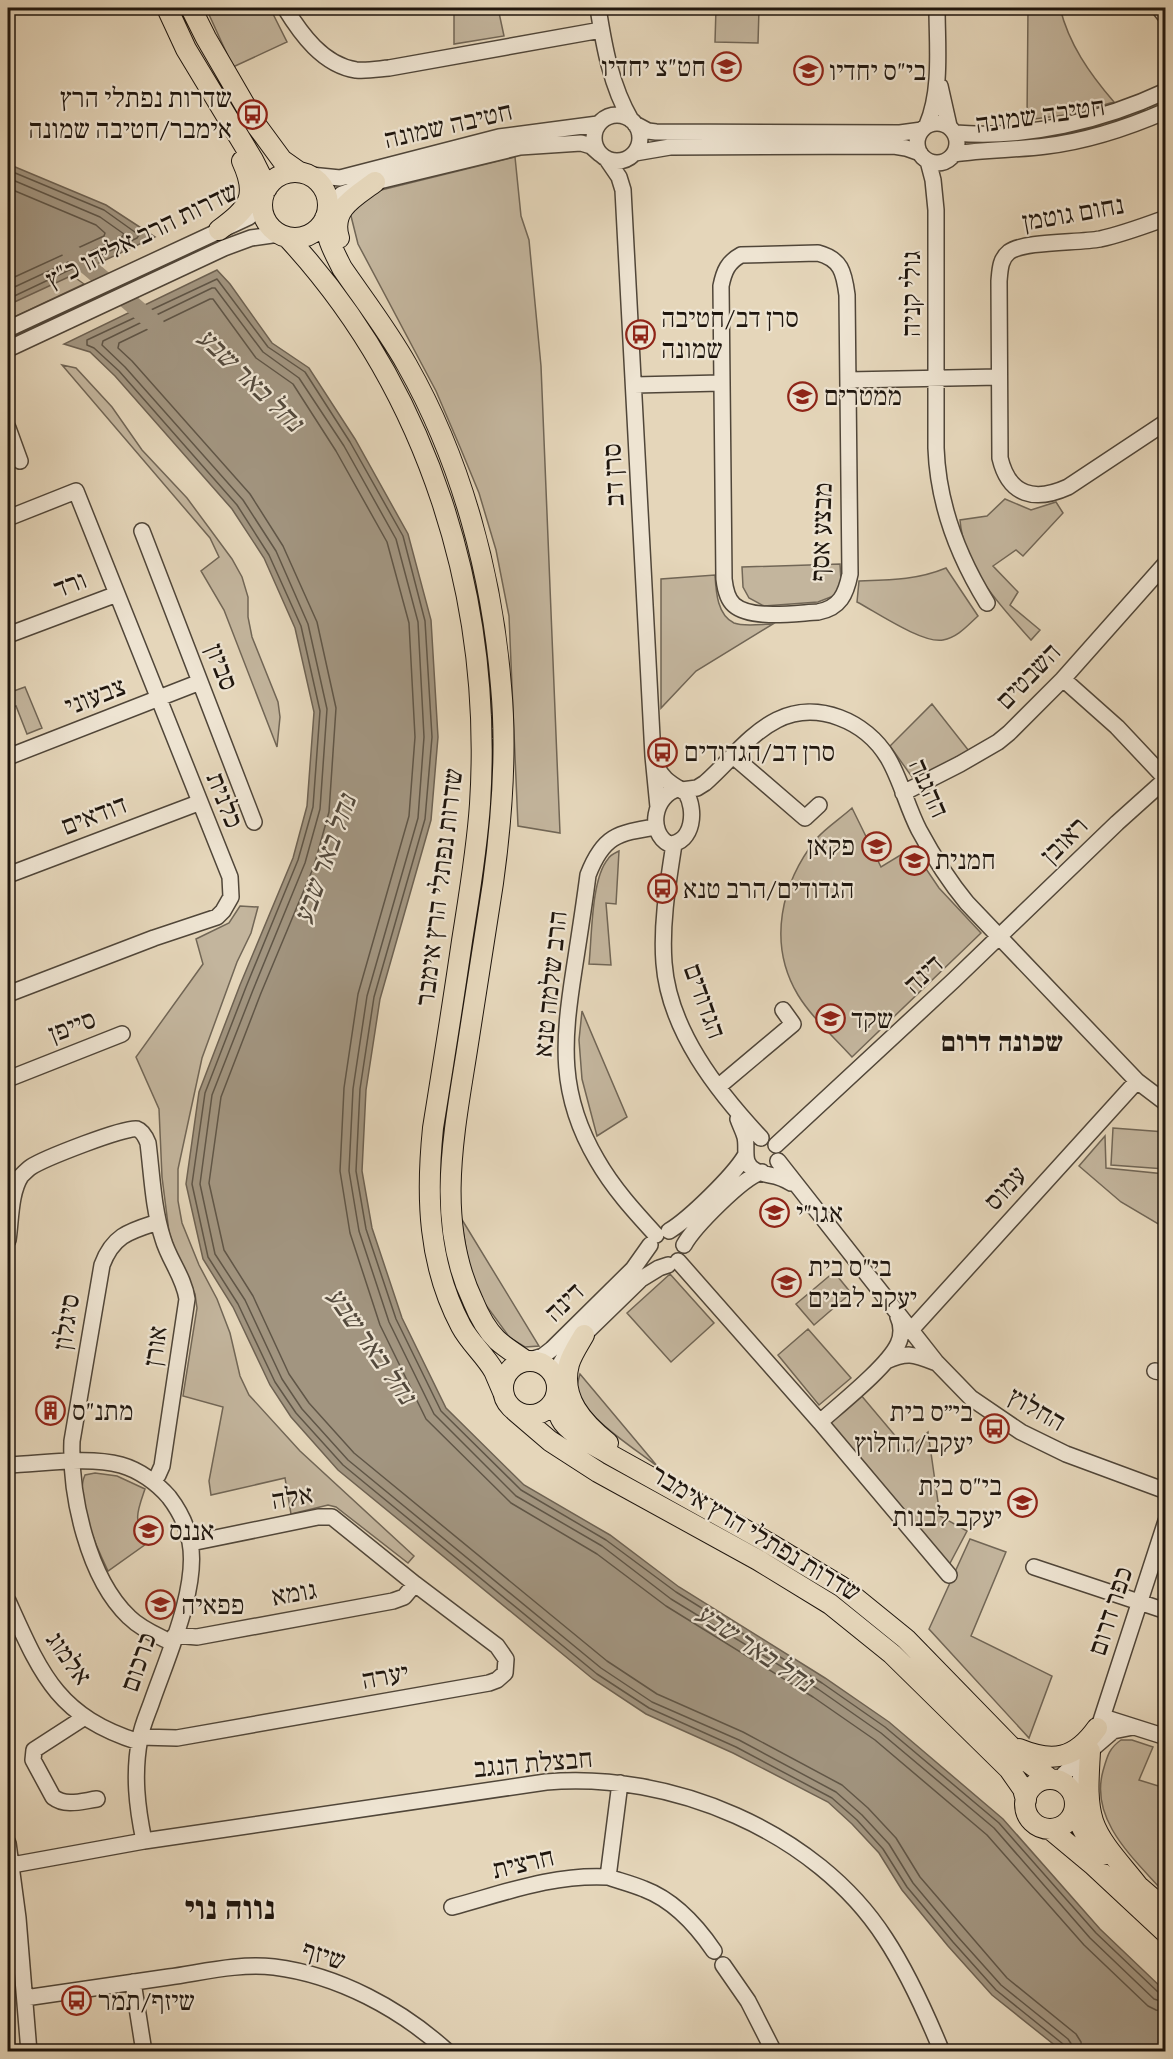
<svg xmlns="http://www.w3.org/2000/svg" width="1173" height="2059" viewBox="0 0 1173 2059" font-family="'EB Garamond','Frank Ruhl Libre',serif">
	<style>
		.green { fill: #c3b59d; stroke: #716656; stroke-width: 1.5 }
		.water { fill: #a29580; stroke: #6e6252; stroke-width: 1.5 }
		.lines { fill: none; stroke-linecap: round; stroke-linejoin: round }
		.shore { stroke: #605647; stroke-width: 1.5 }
		.river { stroke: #a29580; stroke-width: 18 }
		.minor-casing { stroke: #504639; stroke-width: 18 }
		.major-casing { stroke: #1f160e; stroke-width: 22 }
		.minor { stroke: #eee4d2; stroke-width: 15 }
		.major { stroke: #e5d6ba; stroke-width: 20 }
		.labels { text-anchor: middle; stroke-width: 4.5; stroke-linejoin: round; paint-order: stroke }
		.poi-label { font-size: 27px; fill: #1f160e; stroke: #eee4d2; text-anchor: start }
		.street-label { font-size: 27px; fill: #1f160e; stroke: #eee4d2 }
		.water-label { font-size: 28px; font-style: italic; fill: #53493c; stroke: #eee4d2 }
		.neighbourhood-label { font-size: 28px; font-weight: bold; fill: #1f160e; stroke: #eee4d2 }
		.district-label { font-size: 33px; font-weight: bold; fill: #1f160e; stroke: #eee4d2 }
	</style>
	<rect width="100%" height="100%" fill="#e5d6ba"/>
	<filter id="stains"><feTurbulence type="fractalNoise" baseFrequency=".00333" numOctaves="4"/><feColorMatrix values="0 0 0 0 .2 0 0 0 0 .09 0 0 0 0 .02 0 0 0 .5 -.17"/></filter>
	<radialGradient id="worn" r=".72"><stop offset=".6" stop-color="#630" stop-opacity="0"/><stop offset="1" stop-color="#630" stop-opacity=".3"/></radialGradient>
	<path class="green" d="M206,8h64l17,34 -54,25z
		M454,8h44l6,28 -50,8z
		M716,8l43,1 -1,34 -43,-1z
		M1028,8h32c9,36 29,65 54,94l-42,12 -45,6z
		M515,157l6,59 8,24 12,126 19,467 -42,-7 -9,-210 -13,-66 -17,-57 -19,-46 -24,-56 -78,-147 -9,-36 24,-16z
		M8,236h9l67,48 -76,36z
		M62,365l14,3 36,39 30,43 45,48 45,61 10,18 6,20v20l4,20 26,65 2,15 -3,30 -53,-137 -23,-39 18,-14 -9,-19z
		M1005,499l26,11 25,-8 7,11 -40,43 -7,-6 -23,16 25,26 -8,13 30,25 -9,10c-31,-35 -67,-71 -71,-120l27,-4z
		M840,564l1,17 -5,14 -18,7 -54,4 -15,-8 -6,-11 -1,-20z
		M946,568l32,48c-11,10 -20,21 -35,24 -20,4 -67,-28 -86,-38l2,-21c31,-1 58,-1 87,-13z
		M715,575c1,16 2,40 19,48 10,4 28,1 39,1l-77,47 -35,37v-129z
		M25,687l17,41 -15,6 -11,-28 -8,2v-15z
		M932,704l37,47 -45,23 -12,3 -22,-31z
		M852,808l29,59 31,-19 27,40 42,45 -129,124c-18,-20 -40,-39 -54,-62 -31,-52 -17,-112 19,-157 10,-11 24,-20 35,-30z
		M619,851l-3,53 -10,-1 5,62 -22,-1c3,-27 2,-85 19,-105 2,-4 7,-6 11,-8z
		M240,906l18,1 -7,26 -14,29 -35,96 -24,111v32l4,22 17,42 18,34 13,34 10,43 9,19 51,56 114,105 -6,7 -72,-56 -8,-2 -37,9 -6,-36 -74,17 -2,-14 14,-74 -40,-11 14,-88 -2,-14 -20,-44 -6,-18 -7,-55 -3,-68 -23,-52 67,-93 -7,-25 33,-16z
		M582,1011l45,106 -30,19 -15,-57 -3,-39z
		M1113,1128l52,4v37l-54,-4z
		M1105,1136l1,32 59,6v54l-44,-26 -42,-36z
		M461,1218l78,128 -14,1 -15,-9 -30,-41 -11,-30z
		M834,1272l17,21 -37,32 -18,-21z
		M670,1274l44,49 -43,39 -44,-49z
		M808,1329l43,49 -32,27 -41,-50z
		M580,1374l78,93c-22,-18 -77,-51 -81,-79 0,-4 2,-10 3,-14z
		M860,1394l48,57 20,-19 12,84 27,15 -19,36 -120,-145z
		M95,1473l22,3 28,13c-9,26 -11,28 1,55l-38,27c-11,-23 -34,-72 -23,-96z
		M970,1539l36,13 -35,84 81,40 -23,62 -100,-109z
		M1121,1740h11l21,7 -14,33 26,8v74l-6,25c-29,-32 -69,-69 -56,-116 4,-14 6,-23 18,-31z"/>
	<path class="water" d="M8,164l98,41 49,32 -147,68z
		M217,270l13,14 42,59 37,25 46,71 53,95 23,86 7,117 -7,83 -51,179 -14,91 -4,81 10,57 30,90 44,90 78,77 86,50 69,52 146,91 64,44 114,97 97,110 65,62v60h-103l-70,-56 -44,-49 -46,-56 -23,-37 -27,-29 -24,-22 -95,-49 -87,-39 -53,-35 -255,-209 -47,-53 -21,-32 -37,-78 -30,-48 -17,-75 13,-92 41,-107 53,-127 14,-52 7,-94 -19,-84 -31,-70 -32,-49 -117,-133 -25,-24 -26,-8z"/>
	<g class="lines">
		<path class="shore" d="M8,170l96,40 35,25 -2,3 -129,61
			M8,178l92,39 24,17 -2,3 -114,53
			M8,188l88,37 9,8 -1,3 -96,44
			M1066,2052l-3,-8 -67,-54 -43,-48 -46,-55 -24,-38 -26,-29 -25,-22 -96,-51 -87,-39 -52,-34 -254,-209 -47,-52 -21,-31 -37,-78 -30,-47 -16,-73 13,-91 41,-106 52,-127 15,-53 7,-96 -19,-85 -32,-71 -32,-50 -118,-134 -25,-23 -7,-3v-5l130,-61 51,68 37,25 45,70 53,94 22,85 7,116 -7,82 -51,178 -14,92 -4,82 10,58 30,90 45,92 80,79 85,50 70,52 146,91 63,44 114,96 97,110 63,60 7,2
			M1073,2052l-1,-7 -4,-6 -67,-54 -43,-48 -45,-54 -24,-39 -27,-29 -26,-23 -97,-52 -87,-38 -51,-34 -253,-208 -46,-51 -20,-30 -37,-79 -30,-46 -15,-70 12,-89 41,-105 52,-127 15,-54 7,-100 -19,-85 -32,-73 -33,-51 -118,-133 -23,-22 1,-4 109,-53h3l48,64 36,26 45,68 52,93 22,83 6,115 -6,81 -51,178 -14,93 -4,82 10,60 30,91 45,92 82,82 86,50 69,53 147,90 63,44 113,95 96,110 64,61 12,4
			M1082,2052l-1,-10 -5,-8 -69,-56 -87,-101 -24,-39 -28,-30 -26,-23 -99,-53 -86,-38 -50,-33 -253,-208 -45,-50 -20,-29 -36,-78 -29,-46 -15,-67 12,-86 40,-104 53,-127 15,-54 7,-104 -19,-86 -34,-76 -33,-52 -118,-133 -14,-13 1,-5 91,-44h3l43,59 37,26 43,67 51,91 22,81 6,114 -6,79 -51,178 -14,94 -4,83 10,62 30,92 46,94 85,84 86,51 69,52 147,91 62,43 112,95 97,110 64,61 8,4 10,2"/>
		<path class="river" d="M71,252l84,72"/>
		<defs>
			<path id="minor" d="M285,8c16,26 38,57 71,62 11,1 22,-1 33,-2l212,-38
				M598,8c6,38 13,78 33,112
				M1159,8l7,9
				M940,86l9,40
				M594 138a23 23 0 1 1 46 0a23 23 0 1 1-46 0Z
				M917 143a20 20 0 1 1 40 0a20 20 0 1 1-40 0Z
				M635,124l13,7 8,1 244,1 22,-3
				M927,125c15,-35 10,-80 10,-117
				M955,133c71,6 147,-12 211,-42
				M635,153l35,-6 224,-1 12,2 14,5
				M954,154c31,-5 62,-4 92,-8 42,-5 81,-18 120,-35
				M606,158l13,19 4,13 30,566 5,51
				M928,161l5,19 3,30v238c2,56 22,108 51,155
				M310,175l30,3 159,-41 99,-13
				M328,206l14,-12 33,-12 145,-35 61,-4 10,3 9,8
				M1166,218c-22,8 -43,16 -66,21 -22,4 -76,2 -91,13 -9,7 -9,18 -10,29l1,177c9,38 35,44 68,29l98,-65
				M818,253c23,6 26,19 29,42l3,279c-4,20 -10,34 -32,38 -22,1 -67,8 -84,-7 -7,-6 -9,-17 -10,-26l-3,-293c3,-15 7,-24 20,-31z
				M8,329l241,-112 7,-7 7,-11
				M8,349l216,-101 27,-10 28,-4
				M848,380l151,-3
				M634,385l87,-2
				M8,428l12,33
				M8,518l68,-27 154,386 1,20 -8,14 -6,6 -63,21 -146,56
				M142,531l112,291
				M8,635l109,-41
				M1063,679l54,48 49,52
				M733,756l72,62 14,-13
				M8,757l192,-75
				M656,764c6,16 16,20 30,29 10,16 8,50 -17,51 -22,-12 -15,-49 9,-55
				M682,790l15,-2 8,-5c24,-21 44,-49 72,-63 40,-20 89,1 111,38 13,22 19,49 31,72 14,26 29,50 48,73l170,178 29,22
				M903,793l57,-29 38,-22 11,-9 54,-54 103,-116
				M674,844c-6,39 -13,80 -10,119 5,67 53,128 97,175
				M8,875l190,-72
				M8,1079l114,-45
				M718,1087l75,-63 -10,-14
				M738,1119c2,6 5,11 7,18 3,12 -4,27 11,34 13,6 20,2 35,12
				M776,1145l178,-165 163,-157 49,-44
				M778,1161l158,201 35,36 50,34 45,22 100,37
				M158,1222c-28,9 -45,13 -56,43l-30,176c-2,55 16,137 57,176 12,12 28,18 43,26
				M669,1231c20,-12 64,-55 76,-75
				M656,1235c-22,-24 -43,-47 -59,-75 -39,-66 -34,-119 -23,-190 5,-32 10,-64 14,-95 15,-39 29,-42 68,-48
				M8,1240c3,-19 2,-47 13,-64 3,-3 7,-7 10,-9 12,-8 95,-41 106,-38 6,2 9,9 11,14 4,32 5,65 15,96 6,21 21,38 24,60l-25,167 -4,9 -5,6
				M684,1245c10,-18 59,-68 78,-73
				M678,1261l142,161c19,-17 68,-56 78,-78 4,-8 4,-19 0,-27
				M911,1330l226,-249
				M530,1360l13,-4 9,-7 81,-80 17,-24
				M886,1361c21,-9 27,-7 48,1
				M1155,1371l11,2
				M556,1381v-10l13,-22 72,-70 18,-11 9,-3
				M820,1422l129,153
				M8,1465c34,-1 80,-9 113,0 18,5 36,18 48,32 10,13 18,29 21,45 9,46 -24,118 -39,162 -4,11 -9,22 -11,34 -7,36 -3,69 4,103
				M1034,1567l132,44
				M8,1601c33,73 49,115 131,141
				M175,1635l22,2 196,-36 11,-4 11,-13
				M85,1717l-51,33 -1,10 20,37c13,10 29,4 44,2
				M1103,1717l63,20
				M140,1737l37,1 312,-55 8,-3 8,-7 1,-14 -9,-13 -82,-62 -83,-67h-14l-127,26
				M1095,1739l71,-218
				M1092,1749l21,-18 20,-4
				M1058,1780l15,-15 12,-14
				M1075,1799l8,-32
				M8,1843l10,75 11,134
				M12,1865l132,-24 402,-59c124,-11 270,49 339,156 23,35 41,75 57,114
				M608,1877c12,4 24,7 36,12 29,11 53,37 70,62
				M452,1907c52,-14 101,-33 156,-30l12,-94
				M723,1965l25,36 26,51
				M133,1982l11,70
				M25,1998c48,-7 96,-14 144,-21 35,-5 70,-14 105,-10 64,8 127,42 174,85"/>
			<path id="major" d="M167,8l19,41 67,111 14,28
				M191,8l15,30 51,88 25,34 17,12
				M262 205a33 33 0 1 1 66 0a33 33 0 1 1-66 0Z
				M325,218c2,22 7,30 17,50 22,32 46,63 65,97 55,97 85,210 94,321 6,65 1,132 -8,197 -9,56 -17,111 -26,167 -13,83 -32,172 6,251 6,15 13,28 24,39 9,8 19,14 29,21
				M219,230c29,-22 40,-32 23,-69
				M287,237c142,153 206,361 193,567 -3,46 -11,92 -18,137 -9,62 -19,125 -29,187 -7,69 -5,136 28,198 9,17 24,29 33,45 3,7 6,14 9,21
				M339,238c-9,-29 16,-41 36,-56
				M584,1335c-5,9 -12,19 -15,29 -9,34 14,59 39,79
				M503 1388a27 27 0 1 1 54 0a27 27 0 1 1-54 0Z
				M556,1395c1,7 1,17 5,24 7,14 35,27 48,35l158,88 75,45 64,52 115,118 28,21
				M515,1411l35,30 48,31 160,88 72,44 62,50 117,115 14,20 3,11
				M1019,1749c34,14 56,10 78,-21
				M1090,1751c-1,23 -4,48 3,70 8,24 31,46 46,66
				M1025 1804a25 25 0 1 1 50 0a25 25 0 1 1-50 0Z
				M1075,1807c5,21 12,33 28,48
				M1050,1829l42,35 74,69
				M1129,1878l37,32"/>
		</defs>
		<use href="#minor" class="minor-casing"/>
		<use href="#major" class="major-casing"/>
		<use href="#minor" class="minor"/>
		<use href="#major" class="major"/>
	</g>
	<defs>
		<symbol id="school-ring" viewBox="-11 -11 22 22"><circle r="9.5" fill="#eee4d2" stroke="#8f2418" stroke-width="1.5"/><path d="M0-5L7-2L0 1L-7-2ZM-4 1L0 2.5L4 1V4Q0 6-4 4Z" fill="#8f2418"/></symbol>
		<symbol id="bus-ring" viewBox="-11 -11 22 22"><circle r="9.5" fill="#eee4d2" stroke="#8f2418" stroke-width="1.5"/><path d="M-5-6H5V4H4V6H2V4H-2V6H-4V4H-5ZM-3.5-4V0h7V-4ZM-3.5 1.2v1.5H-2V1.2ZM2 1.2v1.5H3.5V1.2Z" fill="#8f2418"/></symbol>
		<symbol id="building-ring" viewBox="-11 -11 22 22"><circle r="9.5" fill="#eee4d2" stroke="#8f2418" stroke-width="1.5"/><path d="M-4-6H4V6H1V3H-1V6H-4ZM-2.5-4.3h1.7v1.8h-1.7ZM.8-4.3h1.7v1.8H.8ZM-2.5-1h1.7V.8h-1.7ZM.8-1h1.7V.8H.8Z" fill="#8f2418"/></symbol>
	</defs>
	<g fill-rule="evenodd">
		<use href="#school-ring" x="710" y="50" width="33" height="33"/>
		<use href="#school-ring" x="792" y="54" width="33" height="33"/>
		<use href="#bus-ring" x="236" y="98" width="33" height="33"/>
		<use href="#bus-ring" x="624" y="318" width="33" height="33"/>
		<use href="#school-ring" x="786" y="380" width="33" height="33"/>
		<use href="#bus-ring" x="646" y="736" width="33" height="33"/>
		<use href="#school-ring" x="860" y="830" width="33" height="33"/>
		<use href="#school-ring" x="898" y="844" width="33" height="33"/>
		<use href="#bus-ring" x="646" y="872" width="33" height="33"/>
		<use href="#school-ring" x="814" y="1002" width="33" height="33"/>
		<use href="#school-ring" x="758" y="1196" width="33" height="33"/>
		<use href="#school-ring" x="770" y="1266" width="33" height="33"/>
		<use href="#building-ring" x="34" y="1394" width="33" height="33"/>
		<use href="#bus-ring" x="978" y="1412" width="33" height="33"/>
		<use href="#school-ring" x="1006" y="1486" width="33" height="33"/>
		<use href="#school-ring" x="132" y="1514" width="33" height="33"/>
		<use href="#school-ring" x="144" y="1588" width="33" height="33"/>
		<use href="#bus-ring" x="60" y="1984" width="33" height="33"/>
	</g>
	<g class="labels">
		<g class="poi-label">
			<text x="706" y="76" text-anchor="end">חט"צ יחדיו</text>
			<text x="829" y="80">בי"ס יחדיו</text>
			<text x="232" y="107" text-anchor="end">שדרות נפתלי הרץ<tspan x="232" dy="31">אימבר/חטיבה שמונה</tspan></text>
			<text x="661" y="327">סרן דב/חטיבה<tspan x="661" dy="31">שמונה</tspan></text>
			<text x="824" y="405">ממטרים</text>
			<text x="684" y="761">סרן דב/הגדודים</text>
			<text x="855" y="855" text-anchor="end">פקאן</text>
			<text x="935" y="869">חמנית</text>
			<text x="683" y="898">הגדודים/הרב טנא</text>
			<text x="851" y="1028">שקד</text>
			<text x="796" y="1222">אגו"י</text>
			<text x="808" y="1276">בי"ס בית<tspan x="808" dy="31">יעקב לבנים</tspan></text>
			<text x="72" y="1420">מתנ"ס</text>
			<text x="973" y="1421" text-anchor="end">בי״ס בית<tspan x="973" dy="31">יעקב/החלוץ</tspan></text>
			<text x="1002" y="1495" text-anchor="end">בי"ס בית<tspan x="1002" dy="31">יעקב לבנות</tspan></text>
			<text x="169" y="1540">אננס</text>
			<text x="181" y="1614">פפאיה</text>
			<text x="98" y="2010">שיזף/תמר</text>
		</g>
		<g class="street-label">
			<text transform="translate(1040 115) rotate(-8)" y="9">חטיבה שמונה</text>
			<text transform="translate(448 125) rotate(-13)" y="9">חטיבה שמונה</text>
			<text transform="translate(1073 213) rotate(-10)" y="9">נחום גוטמן</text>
			<text transform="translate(142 235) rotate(-26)" y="9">שדרות הרב אליהו כ"ץ</text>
			<text transform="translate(911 294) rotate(-90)" y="9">גולי קניה</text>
			<text transform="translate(613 475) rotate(-93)" y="9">סרן דב</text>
			<text transform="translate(821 532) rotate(-88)" y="9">מבצע אסף</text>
			<text transform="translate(70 584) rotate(-21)" y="9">ורד</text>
			<text transform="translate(222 667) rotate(69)" y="9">סביון</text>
			<text transform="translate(1028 676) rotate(-46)" y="9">השבטים</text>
			<text transform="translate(95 696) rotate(-21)" y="9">צבעוני</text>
			<text transform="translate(929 788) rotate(66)" y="9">ההגנה</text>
			<text transform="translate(225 800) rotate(68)" y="9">כלנית</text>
			<text transform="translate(94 815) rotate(-21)" y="9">דודאים</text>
			<text transform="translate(1064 840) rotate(-45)" y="9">ראובן</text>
			<text transform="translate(439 887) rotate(-83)" y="9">שדרות נפתלי הרץ אימבר</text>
			<text transform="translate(923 974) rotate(-43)" y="9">דינה</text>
			<text transform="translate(550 984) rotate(-84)" y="9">הרב שלמה טנא</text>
			<text transform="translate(705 1001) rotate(70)" y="9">הגדודים</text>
			<text transform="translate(72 1026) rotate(-21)" y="9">סייפן</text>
			<text transform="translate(1005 1188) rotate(-48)" y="9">עמוס</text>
			<text transform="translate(564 1302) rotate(-44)" y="9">דינה</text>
			<text transform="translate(66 1322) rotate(-81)" y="9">סיגלון</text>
			<text transform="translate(155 1346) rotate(-81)" y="9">אורן</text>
			<text transform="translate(1037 1409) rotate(30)" y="9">החלוץ</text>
			<text transform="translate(292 1497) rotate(-9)" y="9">אלה</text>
			<text transform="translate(756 1533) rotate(31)" y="9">שדרות נפתלי הרץ אימבר</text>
			<text transform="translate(294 1593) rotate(-10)" y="9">גומא</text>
			<text transform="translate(1110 1611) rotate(-72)" y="9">כפר דרום</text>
			<text transform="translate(69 1658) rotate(55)" y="9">אלמוג</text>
			<text transform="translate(138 1662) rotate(-71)" y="9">כרכום</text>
			<text transform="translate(385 1676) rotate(-10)" y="9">יערה</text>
			<text transform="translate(533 1763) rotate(-5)" y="9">חבצלת הנגב</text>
			<text transform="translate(523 1863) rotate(-13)" y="9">חרצית</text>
			<text transform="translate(324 1955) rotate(17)" y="9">שיזף</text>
		</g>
		<g class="water-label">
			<text transform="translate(251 379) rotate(44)" y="10">נחל באר שבע</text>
			<text transform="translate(324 859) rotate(-70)" y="10">נחל באר שבע</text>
			<text transform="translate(372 1345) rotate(55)" y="10">נחל באר שבע</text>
			<text transform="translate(755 1647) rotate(34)" y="10">נחל באר שבע</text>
		</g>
		<g class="neighbourhood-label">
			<text x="1002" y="1051">שכונה דרום</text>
		</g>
		<g class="district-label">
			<text x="230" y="1919">נווה נוי</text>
		</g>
	</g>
	<rect width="1173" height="2059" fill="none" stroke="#e5d6ba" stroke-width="30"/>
	<rect x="9" y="9" width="1155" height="2041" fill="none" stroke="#1f160e" stroke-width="3"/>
	<rect x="15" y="15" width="1143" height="2029" fill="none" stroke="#1f160e" stroke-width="1.5"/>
	<rect width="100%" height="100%" filter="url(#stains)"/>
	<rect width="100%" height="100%" fill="url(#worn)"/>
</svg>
